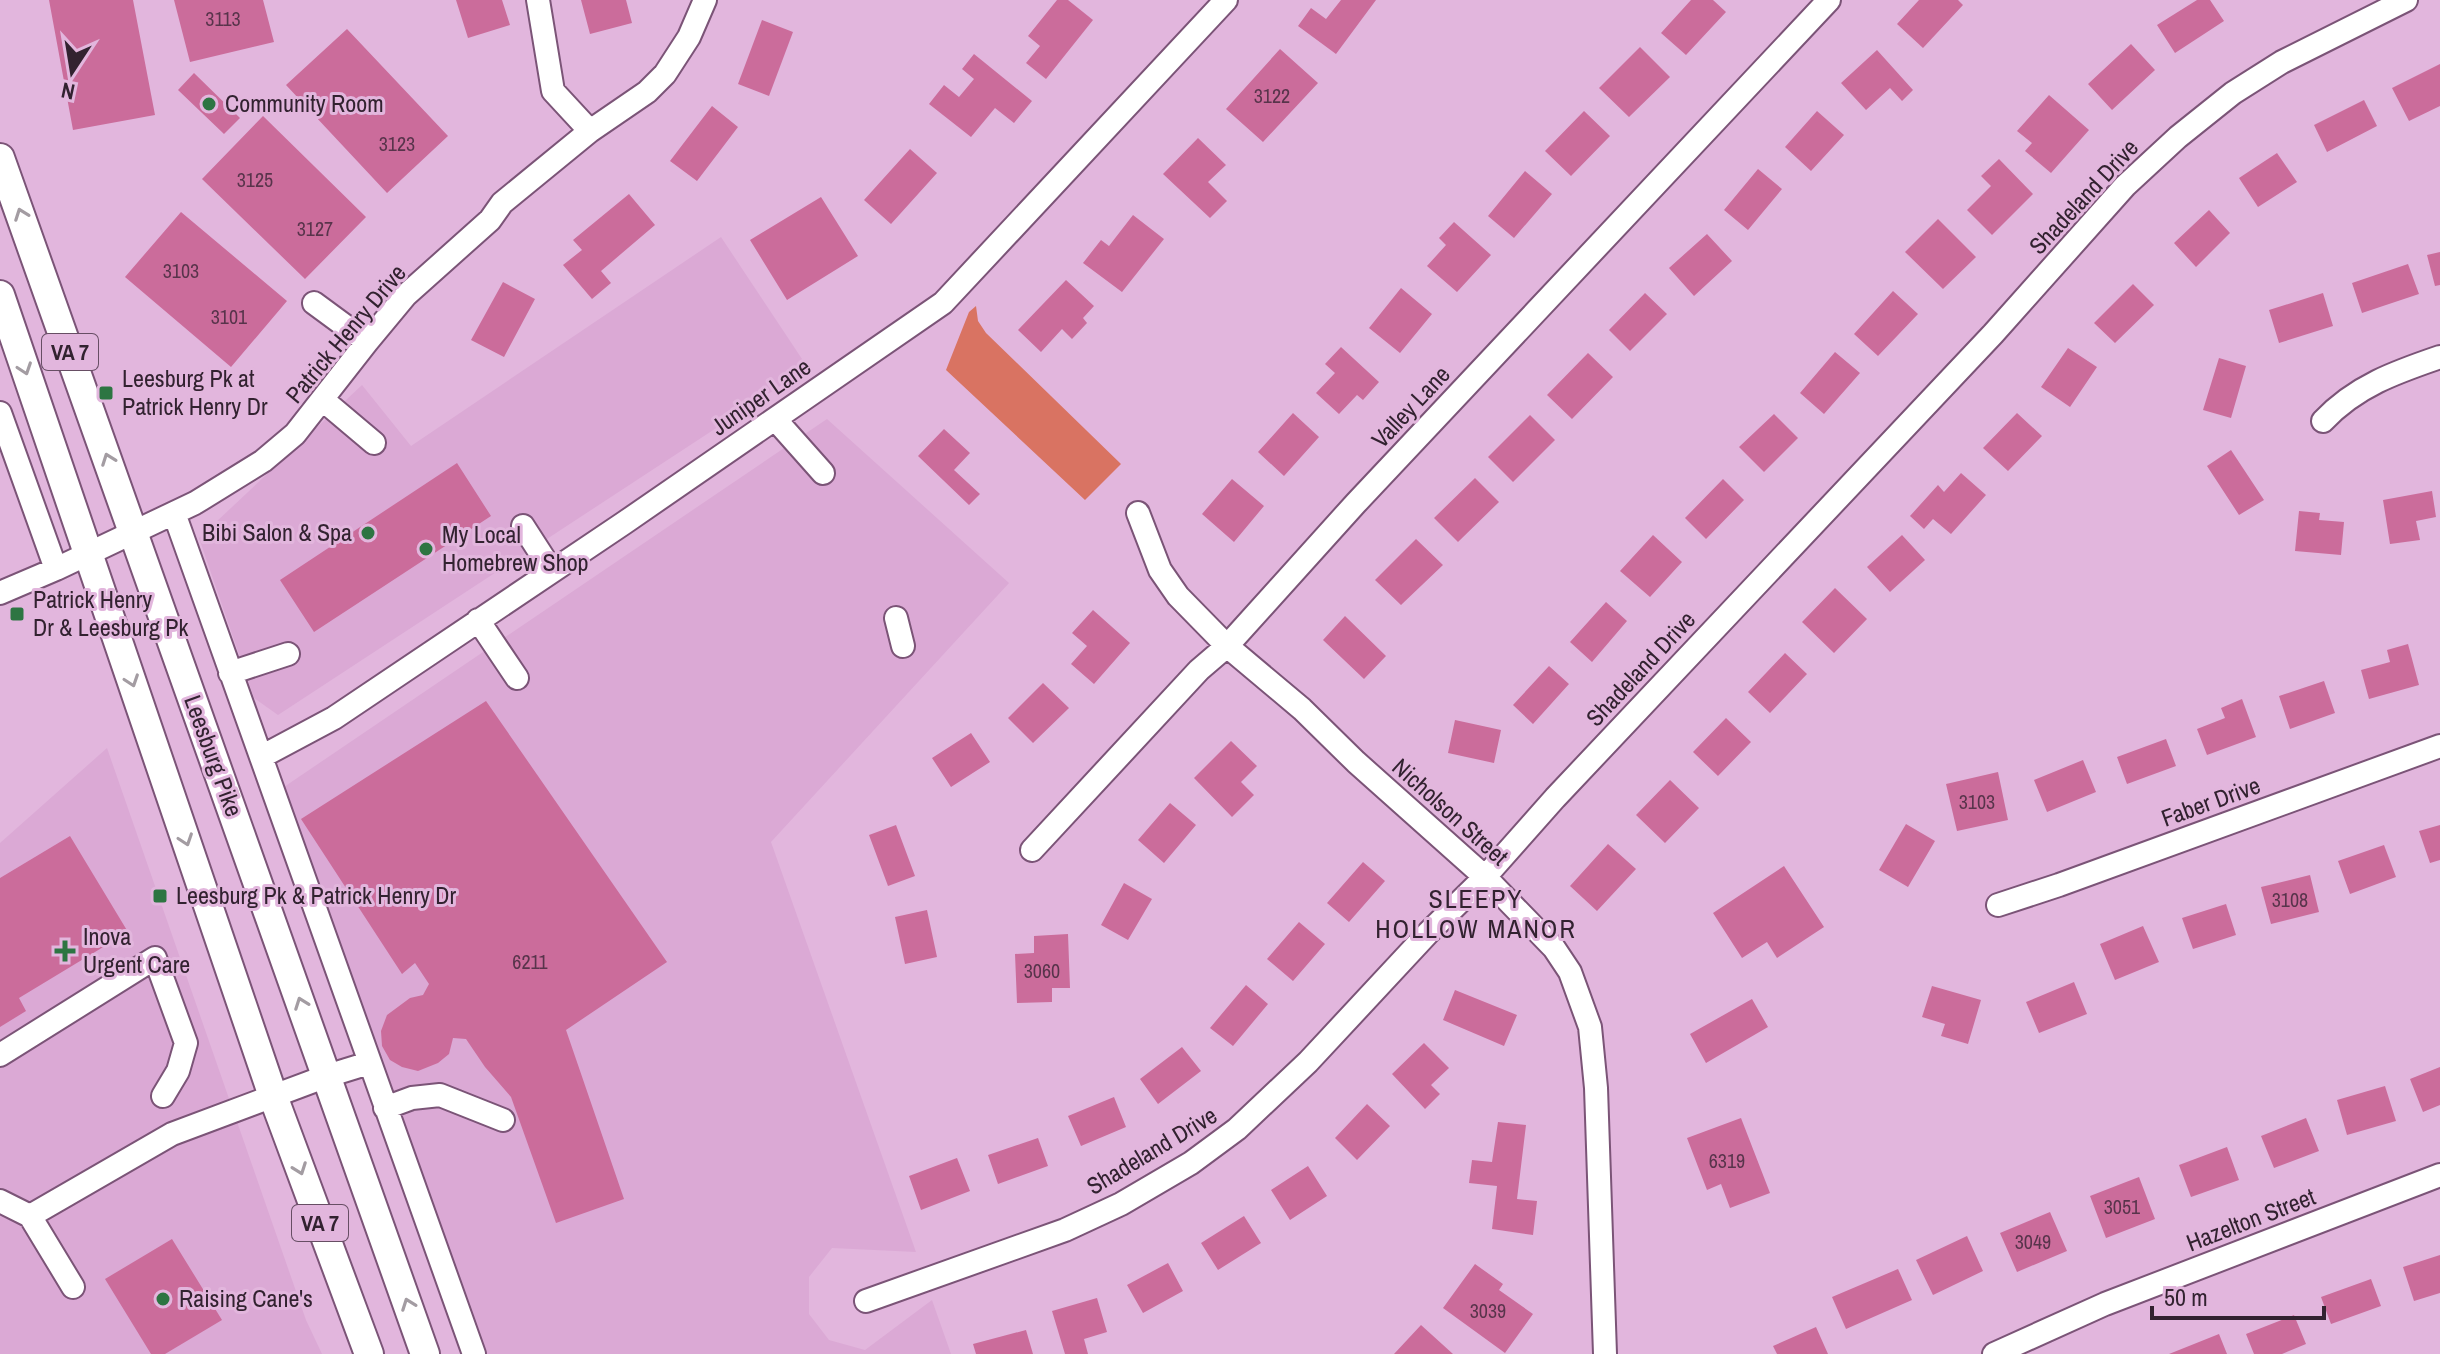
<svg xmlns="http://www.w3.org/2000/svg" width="2440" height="1354" viewBox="0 0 2440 1354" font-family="'Archivo Narrow',sans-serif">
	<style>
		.built { fill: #dba9d5 }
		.forest { fill: #d97362 }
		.building { fill: #cb6c9b }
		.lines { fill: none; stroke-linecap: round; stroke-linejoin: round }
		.minor-casing { stroke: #7b5477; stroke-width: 26 }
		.major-casing { stroke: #7b5477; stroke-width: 32 }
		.minor { stroke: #fff; stroke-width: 22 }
		.major { stroke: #fff; stroke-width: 28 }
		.oneway { stroke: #a39ca2 }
		.poi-dot { fill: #2d7542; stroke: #e2b6dd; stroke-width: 3 }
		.labels { text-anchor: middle; stroke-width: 6; stroke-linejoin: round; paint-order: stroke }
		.number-label { font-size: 20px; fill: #58344b }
		.shield { fill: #e2b6dd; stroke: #674e64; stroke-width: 2 }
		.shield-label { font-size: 22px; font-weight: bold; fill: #322230 }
		.poi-label { font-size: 24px; fill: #322230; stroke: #e2b6dd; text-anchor: start }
		.street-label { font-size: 24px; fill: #322230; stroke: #e2b6dd }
		.neighbourhood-label { font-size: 26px; letter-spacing: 2px; fill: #322230; stroke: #e2b6dd }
	</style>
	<rect width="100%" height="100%" fill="#e2b6dd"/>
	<path class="built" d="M721,237l87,131 -530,347 -24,-17 -55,-160 163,-153 49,61z
		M827,419l182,164 -238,259 145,410 -84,-4 -23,29v37l20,26 36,10 67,-50 19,54h-465l-205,-565z
		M107,748l199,572 16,34h-322v-511z"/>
	<path class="forest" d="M976,306l2,15 8,12 135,131 -36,36 -139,-130 23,-58z"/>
	<path class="building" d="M49,0h84l22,115 -82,15z
		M174,0h89l11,42 -84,20z
		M456,0h46l8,25 -42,13z
		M581,0h45l6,23 -42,11z
		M1057,0h11l25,20 -47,59 -20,-16 14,-17 -12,-10z
		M1341,0h35l-40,54 -38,-28 13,-18 15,11z
		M1691,0h22l13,12 -40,43 -25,-22z
		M1919,0h39l5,5 -40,43 -26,-24z
		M2197,0h13l14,21 -49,32 -18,-28z
		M762,20l31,12 -24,64 -31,-12z
		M347,29l101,107 -61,57 -101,-108z
		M2131,44l24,26 -43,40 -24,-26z
		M1640,47l30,30 -41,40 -30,-29z
		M1280,49l38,34 -55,59 -37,-33z
		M1877,50l36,40 -11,11 -12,-13 -24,22 -25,-27z
		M974,54l58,47 -18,22 -19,-15 -24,29 -42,-33 15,-19 15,12 15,-18 -12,-10z
		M2440,64v42l-31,15 -17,-33z
		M194,73l46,45 -16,16 -46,-44z
		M2049,95l40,35 -38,43 -26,-22 7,-8 -15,-12z
		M2364,100l13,26 -50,26 -13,-27z
		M712,106l26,21 -41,54 -27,-20z
		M1584,111l26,25 -39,40 -26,-25z
		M1817,111l27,24 -33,36 -26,-24z
		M263,116l103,101 -61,62 -103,-100z
		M1198,138l28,27 -18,17 19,19 -17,17 -47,-44z
		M910,149l27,24 -46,51 -27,-24z
		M2277,153l20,29 -39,25 -19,-29z
		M1999,159l34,35 -41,41 -25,-25 24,-24 -10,-10z
		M1758,169l24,20 -34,41 -24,-20z
		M1525,171l27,23 -38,44 -26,-22z
		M629,194l26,31 -54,46 10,12 -19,16 -29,-34 19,-15 -9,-10z
		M821,197l37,59 -71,44 -37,-60z
		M2209,210l21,23 -34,34 -22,-24z
		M181,212l106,89 -56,66 -106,-90z
		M1133,215l31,24 -42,53 -39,-29 18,-23 8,6z
		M1938,219l38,38 -33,32 -38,-37z
		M1454,222l37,33 -34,37 -30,-26 19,-21 -7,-7z
		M1707,234l25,27 -38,35 -25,-28z
		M2440,252v33l-5,1 -8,-31z
		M2408,264l11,30 -57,19 -10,-30z
		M1066,280l28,26 -11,12 4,5 -15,16 -10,-10 -21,23 -23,-22z
		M503,282l32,17 -31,58 -33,-17z
		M2133,284l21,21 -39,38 -21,-20z
		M1401,288l31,26 -32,39 -31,-25z
		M1893,291l25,23 -40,42 -24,-22z
		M1645,293l22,21 -37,37 -21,-21z
		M2323,293l10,33 -54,17 -10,-33z
		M1341,347l38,35 -16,18 -6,-5 -18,19 -23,-21 19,-20 -10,-9z
		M2068,348l29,19 -27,40 -29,-20z
		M1835,352l25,21 -36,41 -24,-21z
		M1588,353l25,24 -41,42 -25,-24z
		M2219,358l27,8 -15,52 -28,-8z
		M1293,413l26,24 -35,39 -26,-24z
		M2017,413l25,23 -34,35 -25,-23z
		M1774,414l24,24 -34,34 -25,-25z
		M1530,415l25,25 -42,42 -25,-25z
		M944,429l26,24 -16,17 26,24 -11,11 -51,-49z
		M2231,450l33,50 -25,15 -32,-49z
		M457,463l34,53 -177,116 -34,-52z
		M1961,473l25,22 -35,39 -18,-15 -9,10 -14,-13 28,-31 6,7z
		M1475,478l24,24 -41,40 -24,-24z
		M1232,479l32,27 -30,36 -32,-28z
		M1723,479l21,21 -38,39 -21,-21z
		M2432,491l4,26 -20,4 4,19 -30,4 -7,-44z
		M2299,511l21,2 -1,7 25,2 -3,33 -46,-4z
		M1653,535l29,27 -32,35 -30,-26z
		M1902,535l23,25 -35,32 -23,-25z
		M1416,539l27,26 -42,40 -26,-25z
		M1835,588l32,31 -33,34 -32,-31z
		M1606,602l21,19 -35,41 -22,-20z
		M1093,610l37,33 -36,41 -23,-20 16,-18 -15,-13z
		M1345,616l41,40 -22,23 -41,-39z
		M2408,644l11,41 -50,14 -8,-29 29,-8 -3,-12z
		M1785,653l22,21 -37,39 -22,-21z
		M1549,666l20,18 -36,40 -20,-19z
		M2324,681l11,32 -45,16 -11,-33z
		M1043,683l26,25 -36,35 -25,-25z
		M2242,699l14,38 -49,18 -10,-26 28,-11 -4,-10z
		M486,701l181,261 -101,68 58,169 -68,24 -45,-126 -26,-30 -19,-28 -13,-1 -4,16 -11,9 -20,8 -16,-4 -12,-7 -8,-14 -1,-15 6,-16 23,-17 13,-3 6,-11 -14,-21 -13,11 -101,-155z
		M1726,718l25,24 -33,34 -25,-24z
		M1455,720l46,10 -7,33 -46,-10z
		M971,733l19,29 -39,25 -19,-29z
		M2166,739l10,27 -49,18 -10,-27z
		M1231,741l26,25 -16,16 13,13 -22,22 -38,-39z
		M2083,760l13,32 -49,20 -13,-32z
		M1998,772l10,48 -51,11 -11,-47z
		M1670,780l29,28 -34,35 -29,-28z
		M1170,803l26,22 -32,38 -26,-23z
		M1906,824l29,17 -27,46 -29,-17z
		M896,825l19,51 -27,10 -19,-51z
		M2440,825v35l-10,3 -11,-32z
		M70,836l58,96 -109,66 7,13 -26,16v-149z
		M1608,844l28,25 -39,42 -27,-25z
		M2384,845l12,32 -46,17 -12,-33z
		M1363,862l22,19 -36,41 -22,-19z
		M1784,866l40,61 -47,31 -10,-16 -25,16 -29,-45z
		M2310,875l9,37 -48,12 -10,-37z
		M1124,883l28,16 -24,41 -27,-15z
		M2226,904l10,31 -43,14 -11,-31z
		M927,910l10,47 -32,7 -10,-47z
		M1299,922l26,22 -32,37 -26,-22z
		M2143,926l16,36 -44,18 -15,-36z
		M1068,934l2,54h-18v14l-35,1 -2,-49 19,-1v-17z
		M2074,982l13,32 -48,19 -13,-31z
		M1246,985l22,19 -35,42 -23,-18z
		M1932,986l49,14 -13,44 -27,-8 4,-12 -23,-7z
		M1455,990l62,25 -13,31 -61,-26z
		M1752,999l16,28 -62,36 -16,-29z
		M1424,1043l25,25 -18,17 9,9 -15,15 -33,-35z
		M1182,1047l19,24 -43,33 -18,-25z
		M2440,1067v38l-17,7 -13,-33z
		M2385,1086l11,35 -49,14 -10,-35z
		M1114,1097l12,30 -45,19 -13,-30z
		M1367,1104l23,22 -33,34 -22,-22z
		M1741,1118l29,75 -40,15 -9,-24 -14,6 -20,-52z
		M2306,1118l13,33 -45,17 -13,-32z
		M1498,1122l28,3 -9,74 20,2 -4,34 -41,-6 5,-43 -28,-3 3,-23 20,2z
		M1038,1138l10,28 -50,18 -10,-29z
		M2227,1147l12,33 -48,17 -12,-32z
		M957,1158l13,33 -49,19 -12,-34z
		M1308,1166l19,30 -37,24 -19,-30z
		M2139,1177l16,42 -49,19 -16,-42z
		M2050,1212l17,39 -50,21 -17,-39z
		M1244,1216l17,27 -43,27 -17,-27z
		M1967,1236l16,35 -50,24 -17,-35z
		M172,1239l50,81 -57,34h-14l-46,-75z
		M2440,1255v38l-26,8 -11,-34z
		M1168,1263l15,28 -40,22 -16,-28z
		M1475,1264l28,20 -4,6 34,24 -28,39 -62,-45z
		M1898,1269l14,31 -66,29 -14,-32z
		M2371,1279l10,27 -50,18 -10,-27z
		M1097,1298l10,34 -23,7 4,15h-23l-13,-43z
		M2294,1315l12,29 -24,10h-28l-8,-20z
		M1421,1325l32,29h-59z
		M1816,1327l12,27h-51l-4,-8z
		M1026,1330l7,24h-57l-3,-10z
		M2219,1334l8,20h-58z"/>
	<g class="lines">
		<defs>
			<path id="minor" d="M538,0l15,91 37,40
				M314,303l53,39
				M323,400l51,43
				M0,413l56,156
				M775,419l48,54
				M2323,421c33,-35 73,-49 117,-64
				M174,513l300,841
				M1138,513l22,57 18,26 49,50 75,63 54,53 129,115 69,71 16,24 20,55 6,61 9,266
				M523,526l29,45
				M0,593l56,-24 139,-66 68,-42 32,-27 72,-92 39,-47 84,-75 12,-17 88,-72 57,-39 18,-18 24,-37 16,-37
				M896,618l7,28
				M478,620l39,58
				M230,673l58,-19
				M261,757l73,-39 290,-195 319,-220 283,-303
				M1032,850l167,-180 28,-24 129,-143 473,-503
				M1998,905l61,-20 381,-139
				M0,1055l155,-97 31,85 -8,28 -15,25
				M385,1108l27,-10 28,-3 63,25
				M0,1201l30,15
				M73,1287l-43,-71 142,-82 155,-58 42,-13
				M866,1301l199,-71 56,-26 70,-41 46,-34 71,-67 121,-130 56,-55 70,-79 438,-464 132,-148 53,-49 55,-44 49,-31 124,-62
				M1994,1354l111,-50 335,-129"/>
			<path id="major" d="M0,158l425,1196
				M0,295l273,801 96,258"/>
		</defs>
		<use href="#minor" class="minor-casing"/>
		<use href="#major" class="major-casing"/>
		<use href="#minor" class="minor"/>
		<use href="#major" class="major"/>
	</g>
	<defs><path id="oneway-chevron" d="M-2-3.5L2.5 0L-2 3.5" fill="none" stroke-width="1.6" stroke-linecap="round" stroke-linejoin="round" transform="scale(2)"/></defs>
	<g class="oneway">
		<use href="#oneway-chevron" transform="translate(21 214) rotate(-110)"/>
		<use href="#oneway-chevron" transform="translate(25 369) rotate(71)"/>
		<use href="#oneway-chevron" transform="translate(108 459) rotate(-110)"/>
		<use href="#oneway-chevron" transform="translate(132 681) rotate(71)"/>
		<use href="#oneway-chevron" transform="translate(186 840) rotate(71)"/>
		<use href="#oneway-chevron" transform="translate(301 1003) rotate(-110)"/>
		<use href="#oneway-chevron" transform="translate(300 1169) rotate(70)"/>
		<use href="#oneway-chevron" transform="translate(408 1304) rotate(-110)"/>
	</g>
	<g class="poi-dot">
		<circle cx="209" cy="104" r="8"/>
		<rect x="98" y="385" width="16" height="16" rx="4"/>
		<circle cx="368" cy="533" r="8"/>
		<circle cx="426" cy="549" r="8"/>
		<rect x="9" y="606" width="16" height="16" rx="4"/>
		<rect x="152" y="888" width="16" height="16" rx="4"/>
		<path d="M61 939h8v8h8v8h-8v8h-8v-8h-8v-8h8z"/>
		<circle cx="163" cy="1299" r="8"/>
	</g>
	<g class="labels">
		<g class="number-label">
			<text x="223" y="26">3113</text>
			<text x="1272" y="103">3122</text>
			<text x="397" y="151">3123</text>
			<text x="255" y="187">3125</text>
			<text x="315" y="236">3127</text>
			<text x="181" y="278">3103</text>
			<text x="229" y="324">3101</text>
			<text x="1977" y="809">3103</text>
			<text x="2290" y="907">3108</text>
			<text x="530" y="969">6211</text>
			<text x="1042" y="978">3060</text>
			<text x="1727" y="1168">6319</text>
			<text x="2122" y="1214">3051</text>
			<text x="2033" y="1249">3049</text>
			<text x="1488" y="1318">3039</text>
		</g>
		<g class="shield">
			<rect x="42" y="334" width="56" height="36" rx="6"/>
			<rect x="292" y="1205" width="56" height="36" rx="6"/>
		</g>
		<g class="shield-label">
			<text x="70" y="360">VA 7</text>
			<text x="320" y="1231">VA 7</text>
		</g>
		<g class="poi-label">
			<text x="225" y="112">Community Room</text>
			<text x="122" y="387">Leesburg Pk at<tspan x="122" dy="28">Patrick Henry Dr</tspan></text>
			<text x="352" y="541" text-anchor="end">Bibi Salon &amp; Spa</text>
			<text x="442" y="543">My Local<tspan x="442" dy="28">Homebrew Shop</tspan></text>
			<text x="33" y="608">Patrick Henry<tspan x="33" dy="28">Dr &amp; Leesburg Pk</tspan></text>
			<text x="176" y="904">Leesburg Pk &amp; Patrick Henry Dr</text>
			<text x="83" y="945">Inova<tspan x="83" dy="28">Urgent Care</tspan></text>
			<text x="179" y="1307">Raising Cane's</text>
		</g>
		<g class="street-label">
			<text transform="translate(2084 197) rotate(-47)" y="8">Shadeland Drive</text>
			<text transform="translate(346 334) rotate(-50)" y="8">Patrick Henry Drive</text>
			<text transform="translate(761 397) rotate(-35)" y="8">Juniper Lane</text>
			<text transform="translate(1411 407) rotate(-47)" y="8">Valley Lane</text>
			<text transform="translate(1641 669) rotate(-47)" y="8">Shadeland Drive</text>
			<text transform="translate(213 756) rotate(70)" y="8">Leesburg Pike</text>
			<text transform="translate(2211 802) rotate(-20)" y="8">Faber Drive</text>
			<text transform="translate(1450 812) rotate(42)" y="8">Nicholson Street</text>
			<text transform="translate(1152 1151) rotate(-31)" y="8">Shadeland Drive</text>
			<text transform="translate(2251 1220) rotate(-21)" y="8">Hazelton Street</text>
		</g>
		<g class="neighbourhood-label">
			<text x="1476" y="908">SLEEPY<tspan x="1476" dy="30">HOLLOW MANOR</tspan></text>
		</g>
	</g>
	<g transform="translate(72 72) rotate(192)" stroke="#e2b6dd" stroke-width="6" paint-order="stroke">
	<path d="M0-6L14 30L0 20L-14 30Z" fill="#322230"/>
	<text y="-12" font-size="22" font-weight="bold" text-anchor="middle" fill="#322230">N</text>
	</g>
	<path d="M2152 1306v12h172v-12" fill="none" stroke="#322230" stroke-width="4"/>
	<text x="2164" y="1306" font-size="24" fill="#322230" stroke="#e2b6dd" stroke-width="6" paint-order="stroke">50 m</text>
</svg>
